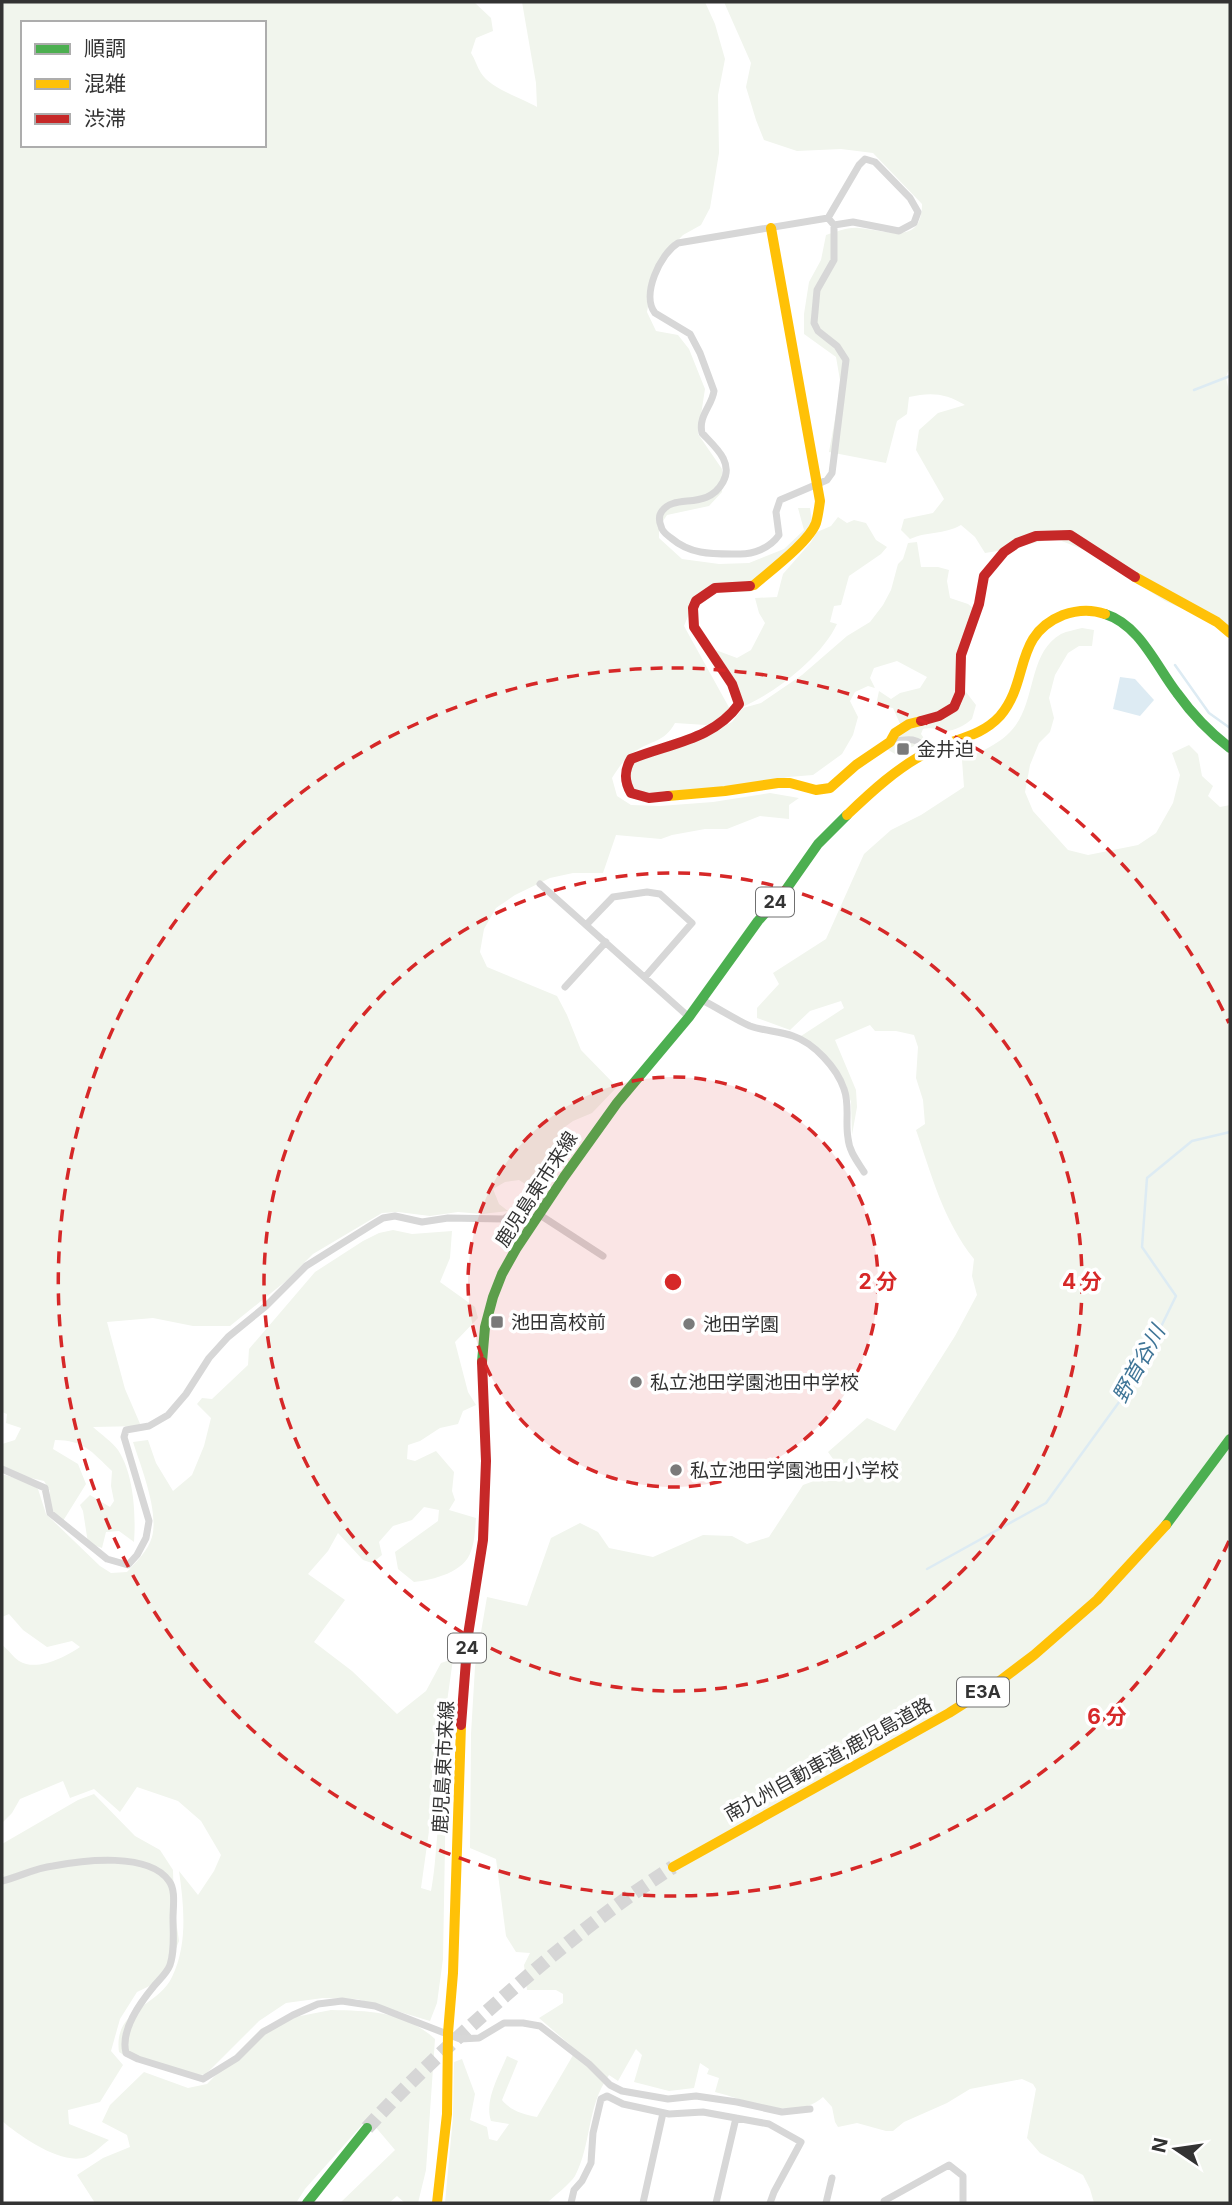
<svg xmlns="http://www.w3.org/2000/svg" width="1232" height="2205" viewBox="0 0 1232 2205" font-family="Inter,'Noto Sans JP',sans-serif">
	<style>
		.green { fill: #f1f5ed; fill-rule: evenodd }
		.water { fill: #ddebf3 }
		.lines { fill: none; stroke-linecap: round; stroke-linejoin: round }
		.stream { stroke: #ddebf3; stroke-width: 2.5 }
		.highway-tunnel { stroke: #d6d6d6; stroke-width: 14; stroke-dasharray: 14 7; stroke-linecap: butt }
		.street { stroke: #d7d7d7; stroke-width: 7 }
		.fast { stroke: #4caf50; stroke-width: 10 }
		.slow { stroke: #ffc107; stroke-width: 10 }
		.jam { stroke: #c62828; stroke-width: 10 }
		.ring { fill: none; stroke: #d62828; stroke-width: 3.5; stroke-dasharray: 12 9 }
		.poi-dot { fill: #7a7a7a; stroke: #fff; stroke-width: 2.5 }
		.labels { text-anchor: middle; stroke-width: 7; stroke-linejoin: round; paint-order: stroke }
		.shield { fill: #fff; stroke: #707070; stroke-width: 2 }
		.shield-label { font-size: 18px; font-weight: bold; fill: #333 }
		.poi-label { font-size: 19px; fill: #333; stroke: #fff; text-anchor: start }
		.street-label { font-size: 19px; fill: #333; stroke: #fff }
		.water-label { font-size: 21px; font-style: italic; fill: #3f7597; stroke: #fff }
		.centre { fill: #d62828; stroke: #fff; stroke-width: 3.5 }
		.ring-label { font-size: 21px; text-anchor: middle; font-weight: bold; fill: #d62828; stroke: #fff; stroke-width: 7; stroke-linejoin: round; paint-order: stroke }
	</style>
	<rect width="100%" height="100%" fill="#fff"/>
	<path class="green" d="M2,2h472l17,16 2,13 -17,7 -5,15c4,6 6,14 10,20 9,15 40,25 56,34l-1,-24 -14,-81h183l10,22 10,35 -7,36 1,58 -9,55 -9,17 -18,10 -15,16 -15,26 -6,35 9,19 22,4 11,14 16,40 -7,45 24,35v23l-13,14 -42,9 -8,12v11l23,21 37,5 30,-1 35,-14 20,-19 -6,-22h12l3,19 -63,65h-46l-10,9 -10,25 47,85 -8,10 -17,4 -31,-2c-11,20 -24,17 -41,29 -10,7 -15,15 -22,26l5,18 14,9 29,1 53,-4 57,-9 29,5 -10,7v14l-29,-3 -33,13h-22l-33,6 -11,4 -45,-4 -13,38h-30l-23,5 -35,17 -19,13 -12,21 -4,23 7,15 70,29 10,19 14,35 36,37 -25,26 -19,8 -11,8 -24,57 -8,1 -11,-7 -14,2 -12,7 6,15 9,7 -26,3 -24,-2 -28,4 -32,-4 -16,1 -69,41 -27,27 -56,45h-37l-40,-8 -46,4 18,67 16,37 -48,1c8,7 19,15 25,23 16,24 18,65 16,92l-15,-11 -13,1 -4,16 -14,-5 -5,-32 -3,-6 10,-10 20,12 4,-6 -3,-15 1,-15c-20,-19 -28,-31 -57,-31l-2,9 25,15 8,20 -23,37 -14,-12 1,-18 -6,-10 -22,-5 -20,-9v-23l13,-4 6,-12 -15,-5 1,-9 -5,-2zM23,23h241v122h-241z
		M724,2h506v364l-4,11 4,20v236l-19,-12 -46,-20 -78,-50 -33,-13 -44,11 -25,4 -10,-16 -14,-12c-18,10 -33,6 -51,14l-9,-9 3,-11 29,-6 11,-14 -28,-49 3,-20 19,-17 27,-8c-19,-12 -35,-13 -56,-8l-2,17 -10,7 -11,42 -57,-11 12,-66 -5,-29 -32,-23v-20l5,-32 12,-22 5,-25c11,-3 21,-8 33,-7 26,2 63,19 63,-24l-49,-51 -32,-4 -44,2 -33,-11 -8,-20 -10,-33 5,-24z
		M838,517l9,6 7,-3 12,3 10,17 11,7 -6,7 -32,22 -8,29 -7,1 -4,16 7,2c-16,34 -63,70 -97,84l-35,-62 32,12 14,-8 14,-27 -6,-10 -4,-15 22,-1 6,-23 28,-32 6,-10 14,-6z
		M917,542l4,25h17l11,3 -2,11 3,17 18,6 5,4 -14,75 17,22 -4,14c-7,6 -17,12 -27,12 -10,-1 -11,-4 -22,-2l-2,5 5,7 -31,13 -10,-6 16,-22 -8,-18 -17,-3 3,-14 12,8 9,-6 20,-5 7,-11 -30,-16 -23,7 -4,10 5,10 -7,-2 -13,6 -5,9 8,16 -5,18 -11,19 -29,21 -25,2 -63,16 -79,1 -13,-5 -5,-16 2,-7 6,-5 64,-22 32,-17 11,-14 18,-5 41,-28 45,-39 23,-14 13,-17 8,-15 7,-26 5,-5 5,-16z
		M1082,628l12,2 -2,16h-13l-11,7 -13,22 -6,23 5,20 -4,14 -11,11 -9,22 -5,27 8,19 35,39 20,5 50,-10 18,-12 17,-30 7,-28 -8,-22 17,-8 9,9 4,22 11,10 -5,10 12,11 10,-2v1398h-136l-4,-14 -7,-14 -43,-22 -13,-15 9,-49 -3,-5 -11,-5 -52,10 -23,14 -43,19 -11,9h-7l-29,-8 -19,4 -3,-5 -3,-15 -9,-10c-28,25 -76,3 -108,-5l4,-14 -12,-4 2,-5 -9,-6 -6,25 -25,3 -35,-9 8,-27 -6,-6 -18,32 -9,-6c-23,33 -17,69 -34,101 -5,8 -21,20 -28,27h-102l8,-86 1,-55 8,-3 13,35 -5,26 17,7 2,12 8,2 12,-17 -18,-3c-7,-21 8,-45 16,-65l11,5 -16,39c9,11 21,14 35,17l39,-67 -37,-32 24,-15v-9l-7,-4h-29l-3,-25 6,-12 -14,-1 -10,-16 -10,-77 -26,-11 1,-114 4,-67 12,-70 40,9 24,-68 29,-15 18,9 11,16 44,9 50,-22 29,1 15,8 22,-7 34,-52 19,-7 14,-15 -8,-11 39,-34 28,13 60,-95 22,-41 -5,-19 2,-17c-31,-39 -42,-83 -58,-129l9,-6 -2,-24 -7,-22 2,-31 -4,-12 -18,-4h-21l-5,-6 -35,15 21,50 1,17 -5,28 -1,-33 -5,-15 -45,-51 43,-28 -3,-7 -31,10 -20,19 -33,-12v-10l22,-24 -6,-11 53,-34 38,-85 27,-24 30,-15 43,-28 -2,-27c22,-10 44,-18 57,-40 16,-27 12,-69 42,-86 6,-3 14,-4 21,-6z
		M393,1230l19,4 40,-3 -2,27 -10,24 35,25 3,11 -23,24 13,50 8,13 -13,6 -5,13 -18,4 -20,13 -12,4 -1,14 8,2 21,-10 18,21 -2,19 3,9 -6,10 27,8c-1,10 -1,23 -5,33 -6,21 -38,29 -57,31l-16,-13 -3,-17 43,-31 1,-11 -15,-3 -12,13 -19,6 -14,16 3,13 -10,8 -9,-3 -25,-27 -10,18 -20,23 37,26 -31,42 38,29 45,43 29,-23 15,-28 12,-4 -32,229 10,3c7,-35 4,-71 15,-104l-3,172 -6,44 -7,18 -73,-22 -34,-1 -37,5 -27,18 -53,53 -15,3 -64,-20 -8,-5c-6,-43 39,-45 53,-75 16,-33 12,-71 7,-106l19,24 16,-24 7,-16 -20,-34 -23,-20 -41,-14 -17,25 -26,-23 -24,9 -7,-17 -43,18 -8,14 -10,10v-178c6,4 11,12 17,16 18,11 46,-4 61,-14l-8,-6 -25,6 -24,-17 -14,-16 -7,3v7v-150l28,9 8,6 8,25 54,52 11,7 16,-1c9,-10 21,-21 25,-35 7,-26 -11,-70 -19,-95l15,-2 8,23 17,28 19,-16 12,-29 7,-28 -14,-14 5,-6 10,1 36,-34 1,-16 66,-77 48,-31 16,-8z
		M94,1794l41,42 25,14 13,20 1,37 5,34 -15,38 -27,13 -17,27 -9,32 12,14 -23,37 -32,8 1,14 40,16c-7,5 -15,14 -23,17 -24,9 -66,-21 -84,-36v-244l2,-3 -2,-1v-29l76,-44z
		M331,2010c40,1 73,1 104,29l-9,131 -8,33h-13l-8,-7 -8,7h-49l55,-53 -27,-32 -63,71 -9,14h-201l-18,-28 26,-17 27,-11 -3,-12 -25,-13 8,-17 34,-33 44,16 19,-4 55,-56 23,-9z"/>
	<path class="water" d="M1120,677l15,2 19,21 -14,16 -27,-7z"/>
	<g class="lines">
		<path class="stream" d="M1194,390l36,-14
			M1175,665l34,48 21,15
			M927,1569l119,-66 89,-123 41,-84 -34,-49 5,-69 45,-37 38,-9"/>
		<path class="highway-tunnel" d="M367,2128c52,-57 109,-108 168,-158 44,-37 89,-72 138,-103"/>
		<path class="street" d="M828,218l31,-53 6,-6 10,3 35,36 8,14 -4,11 -15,8 -46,-9 -19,3 -6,-7 -150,25c-18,11 -37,52 -23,70l35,21 10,19 14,38c-2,15 -16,25 -12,42 13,14 32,29 21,49 -16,29 -48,11 -61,29 -3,4 -3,10 -1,15 1,6 6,9 10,12 20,17 41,16 66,16 16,1 33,-6 42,-19l-3,-23 4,-12 47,-20 5,-7 14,-113 -9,-14 -19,-15 -4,-8 3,-33 17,-30v-35
			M890,742c17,-3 27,-6 39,9
			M540,884l149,133
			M586,925l27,-28 34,-5 13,2 32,29 -47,54
			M565,987l41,-45
			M702,1000c16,8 32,19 48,26 14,5 29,5 43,10 21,7 44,32 51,53 6,16 1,32 4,49 1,13 9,23 16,34
			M2,1469l43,19 5,25 57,46 21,6 9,-10 9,-17 3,-17 -25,-84 2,-7 23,-4 19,-11 18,-21 23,-36 19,-21 38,-31 40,-40 67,-42 10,-6 12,-2 27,6 26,-4 56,1 13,-9 15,-19 8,6v18l63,41
			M2,1881c17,-4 33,-13 51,-15 31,-6 96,-14 116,15 7,9 4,26 4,37 0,15 2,32 -3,47 -3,8 -11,15 -16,21 -14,17 -34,44 -28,67l12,6 65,20 34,-21 26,-26 30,-17 25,-11 24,-3 33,5 85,33 19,-1 25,-15h19l17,3 49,38 21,21 12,6 46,8 28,-3 41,6 45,10 28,-3
			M571,2203l3,-13 8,-9 9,-18 2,-30 8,-34 6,-3 16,8 46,10 34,-2 66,12 32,18 -27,50 -4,11
			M643,2203l20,-90
			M716,2203l20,-85
			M826,2203l6,-25
			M884,2203v-2l65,-36 14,11v27"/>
		<path class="fast" d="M1105,614c35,11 51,52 72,79 15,21 32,39 53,55
			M482,1362l3,-35 8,-30 9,-23 14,-25 48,-72 53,-74 72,-86 69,-96 27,-30 33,-47 29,-29
			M1166,1525l64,-86
			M307,2203l60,-75"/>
		<path class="slow" d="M1135,577l82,45 13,11
			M750,586l4,-1c16,-14 55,-43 62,-62 2,-7 3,-15 4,-22l-49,-273
			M668,796l57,-5 53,-8h12l26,7 14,-2 26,-23 34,-23 5,-9 14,-9 12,-3
			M847,815c24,-23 51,-48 81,-63 24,-13 52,-14 72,-36 30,-35 13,-81 63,-101 14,-5 28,-6 42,-1
			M673,1867l276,-154 52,-33 33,-25 63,-55 69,-75
			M437,2203l10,-89 1,-81 5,-60 8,-248"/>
		<path class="jam" d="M921,721l18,-5 15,-9 6,-14 1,-38 18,-51 5,-28 20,-24 13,-9 19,-7 34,-1 65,42
			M668,796l-19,2 -18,-5c-7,-12 -7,-22 0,-34 39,-16 82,-19 108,-55l-7,-20 -38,-57 -1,-19 3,-7 19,-13 35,-2
			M461,1725l7,-90 15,-95 3,-79 -4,-99"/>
	</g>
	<circle cx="673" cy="1282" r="205" fill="#d62828" fill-opacity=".12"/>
	<g class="ring">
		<circle cx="673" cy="1282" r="205"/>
		<circle cx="673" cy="1282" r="409"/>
		<path d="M1229 1541A614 614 0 1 1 1229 1023"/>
	</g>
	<g class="poi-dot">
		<rect x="896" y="742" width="14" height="14" rx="3.5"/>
		<rect x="490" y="1315" width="14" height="14" rx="3.5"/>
		<circle cx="689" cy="1324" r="7"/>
		<circle cx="636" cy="1382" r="7"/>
		<circle cx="676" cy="1470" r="7"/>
	</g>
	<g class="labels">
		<g class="shield">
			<rect x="756" y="887.5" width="38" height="29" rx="5"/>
			<rect x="448" y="1633.5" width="38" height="29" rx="5"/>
			<rect x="957" y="1677.5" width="52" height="29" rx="5"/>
		</g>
		<g class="shield-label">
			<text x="775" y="908">24</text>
			<text x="467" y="1654">24</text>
			<text x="983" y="1698">E3A</text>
		</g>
		<g class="poi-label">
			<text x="917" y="756">金井迫</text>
			<text x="511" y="1329">池田高校前</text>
			<text x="703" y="1331">池田学園</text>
			<text x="650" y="1389">私立池田学園池田中学校</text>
			<text x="690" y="1477">私立池田学園池田小学校</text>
		</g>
		<g class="street-label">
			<text transform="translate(536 1189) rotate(-57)" y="7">鹿児島東市来線</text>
			<text transform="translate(828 1759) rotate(-29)" y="7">南九州自動車道;鹿児島道路</text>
			<text transform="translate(443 1767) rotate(-87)" y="7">鹿児島東市来線</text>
		</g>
		<g class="water-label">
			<text transform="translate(1139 1364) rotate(-61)" y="7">野首谷川</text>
		</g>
	</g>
	<circle cx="673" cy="1282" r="10" class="centre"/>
	<g class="ring-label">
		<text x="878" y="1289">2 分</text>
		<text x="1082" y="1289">4 分</text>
		<text x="1107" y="1724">6 分</text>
	</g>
	<rect width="1232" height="2205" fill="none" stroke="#333333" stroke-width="7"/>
	<rect x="21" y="21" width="245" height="126" fill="#ffffff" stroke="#adadad" stroke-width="2"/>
	<rect x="35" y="44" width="35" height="10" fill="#4caf50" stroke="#adadad" stroke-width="2"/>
	<text x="84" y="56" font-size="21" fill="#333333">順調</text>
	<rect x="35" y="79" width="35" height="10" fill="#ffc107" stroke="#adadad" stroke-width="2"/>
	<text x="84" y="91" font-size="21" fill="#333333">混雑</text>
	<rect x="35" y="114" width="35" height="10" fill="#c62828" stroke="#adadad" stroke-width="2"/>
	<text x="84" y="126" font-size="21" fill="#333333">渋滞</text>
	<g transform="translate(1176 2149) rotate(283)" stroke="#ffffff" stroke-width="5" paint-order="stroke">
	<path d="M0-5L12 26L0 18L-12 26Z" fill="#333333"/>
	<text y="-10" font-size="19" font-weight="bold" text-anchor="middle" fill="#333333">N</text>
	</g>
</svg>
